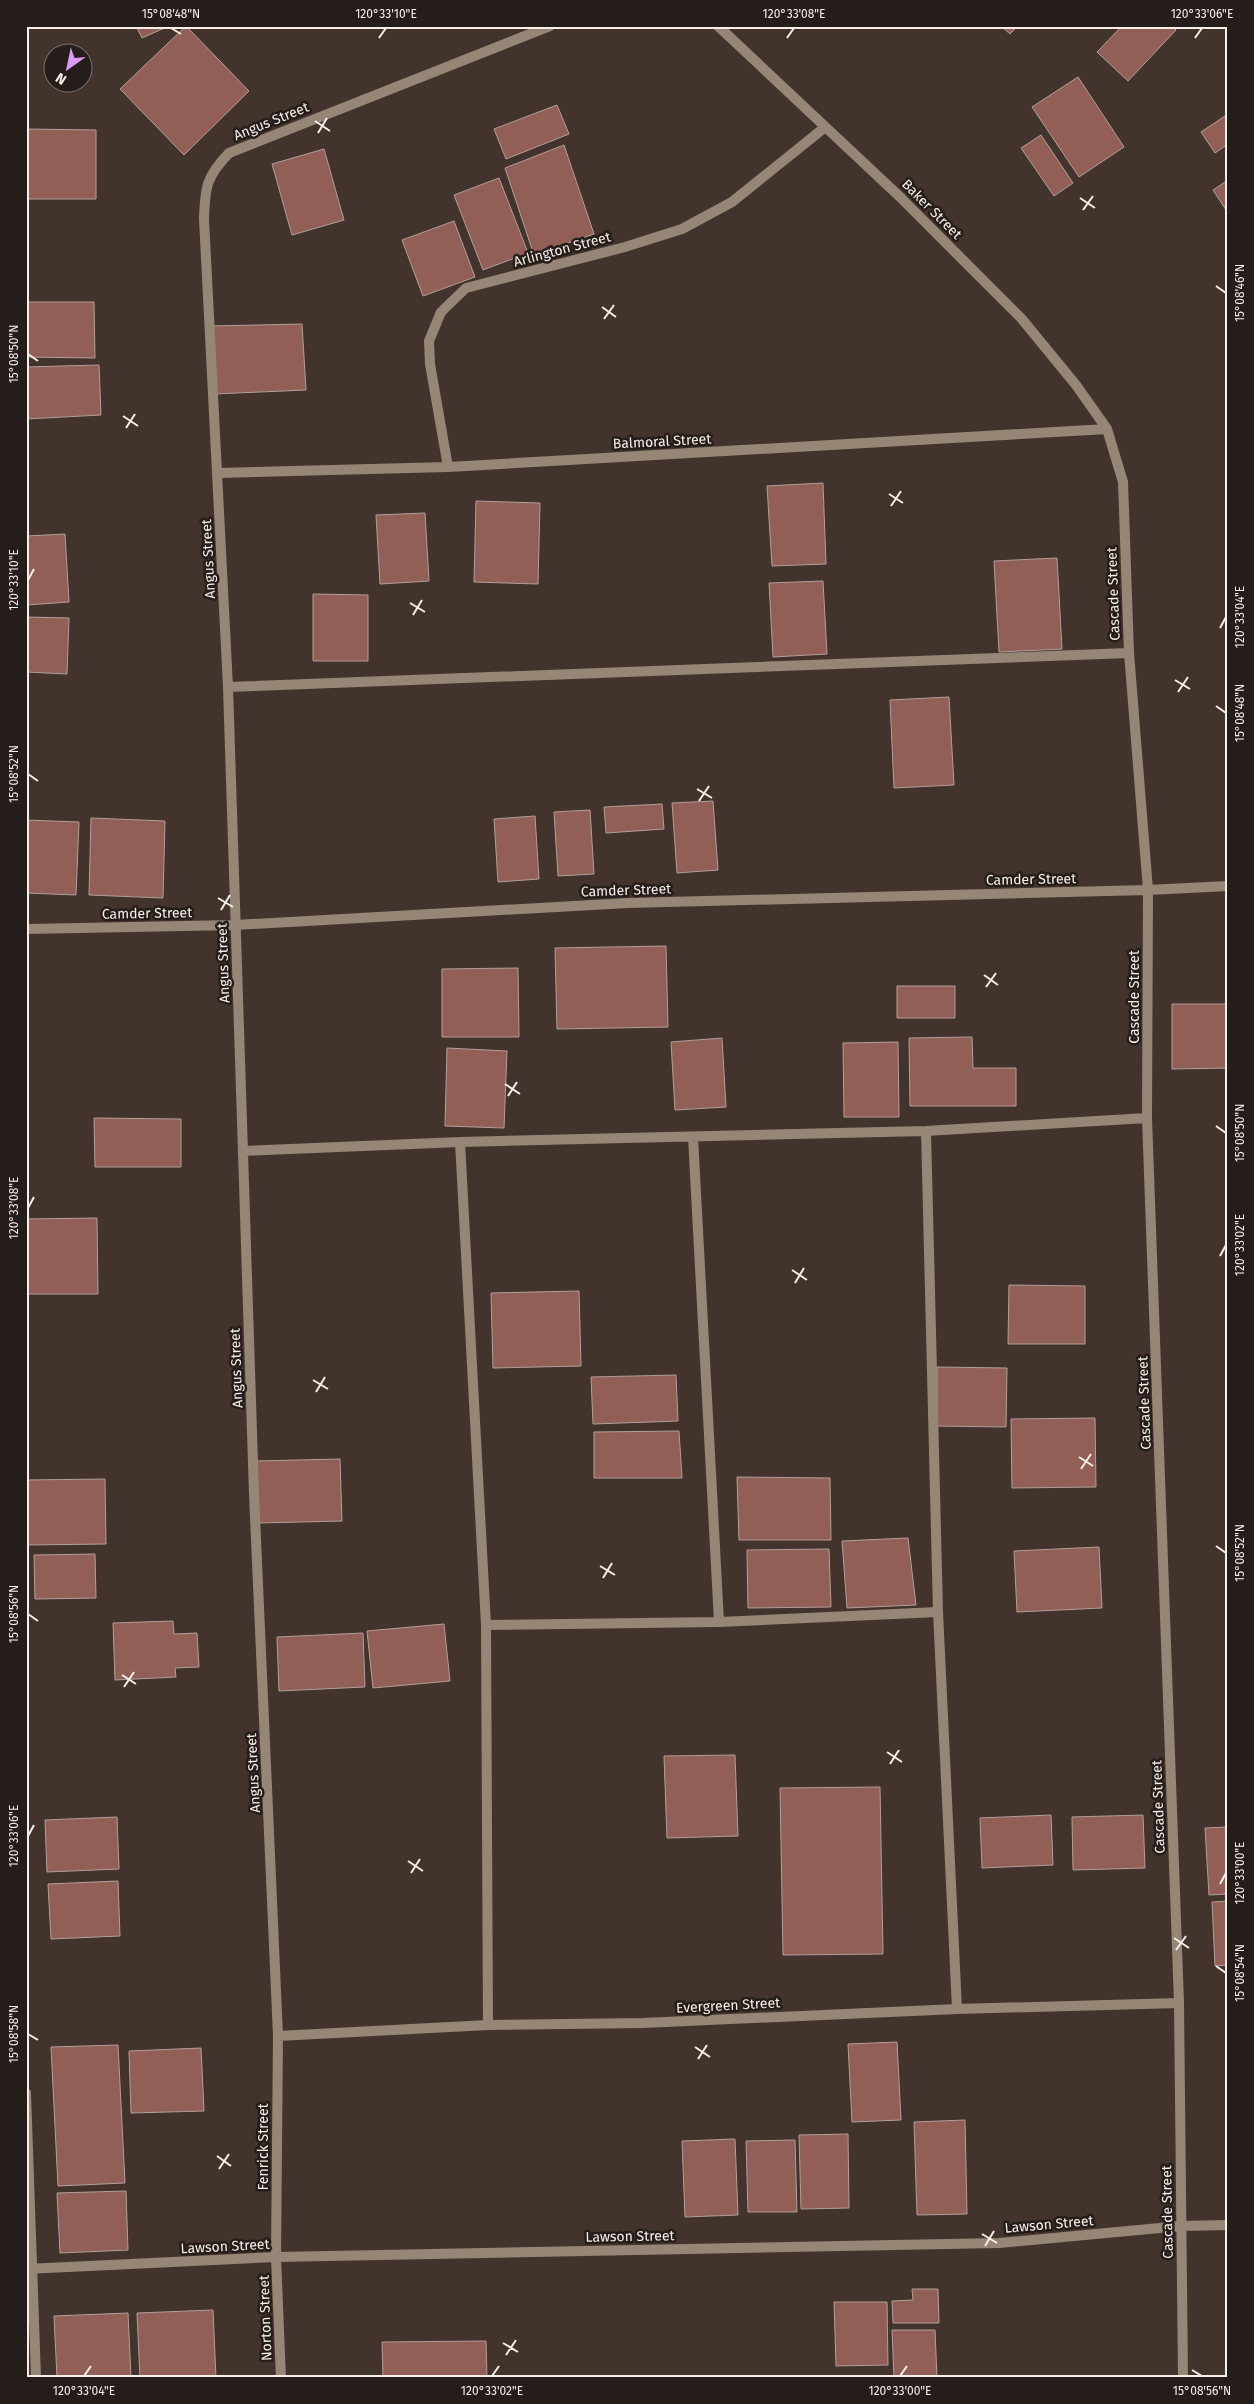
<svg xmlns="http://www.w3.org/2000/svg" width="1254" height="2404" viewBox="0 0 1254 2404" font-family="'Fira Sans',sans-serif">
	<style>
		.building { fill: #915f56; stroke: #b39f9b }
		.lines { fill: none; stroke-linecap: round; stroke-linejoin: round }
		.minor { stroke: #968676; stroke-width: 10 }
		.ticks { fill: none; stroke: #f7eee9; stroke-width: 2 }
		.labels { text-anchor: middle; stroke-width: 5; stroke-linejoin: round; paint-order: stroke }
		.street-label { font-size: 14px; fill: #f7eee9; stroke: #241d1a }
		.neatline { fill: none; stroke: #f7eee9; stroke-width: 2 }
		.ticks-label { font-size: 12px; text-anchor: middle; fill: #f7eee9 }
	</style>
	<rect width="100%" height="100%" fill="#42342d"/>
	<path class="building" d="M136,26h33l-27,12z
		M186,26l63,65 -65,64 -64,-66z
		M1001,26h17l-8,8z
		M1122,26h50l4,4 -48,51 -31,-29z
		M1078,77l46,70 -45,30 -47,-70z
		M557,105l12,29 -63,25 -12,-30z
		M1228,114v30l-13,9 -14,-21z
		M26,129l70,1v69h-70z
		M1041,135l32,48 -19,13 -33,-48z
		M564,145l30,89 -60,21 -29,-87z
		M324,149l20,71 -52,15 -20,-71z
		M499,178l29,75 -45,17 -29,-75z
		M1228,180v33l-15,-23z
		M454,221l21,56 -52,19 -21,-56z
		M26,302h68l1,56 -69,-1z
		M302,324l4,66 -92,4 -2,-68z
		M99,365l2,50 -75,4v-52z
		M823,483l3,81 -54,2 -5,-80z
		M476,501l64,2 -2,81 -64,-2z
		M425,513l4,68 -49,3 -4,-69z
		M65,534l4,68 -43,3v-69z
		M1057,558l5,91 -63,3 -5,-91z
		M823,581l4,73 -54,3 -4,-74z
		M313,594l55,1v66h-55z
		M26,617l43,1 -2,56 -41,-2z
		M949,697l5,88 -60,3 -4,-88z
		M713,801l5,69 -41,3 -5,-70z
		M662,804l2,25 -58,4 -2,-26z
		M590,810l4,64 -36,2 -4,-64z
		M535,816l4,63 -41,3 -4,-63z
		M91,818l74,3 -2,77 -74,-3z
		M26,820l53,2 -3,73 -50,-2z
		M666,946l2,81 -111,2 -2,-81z
		M518,968l1,69h-77v-68z
		M897,986h58v32h-58z
		M1172,1004h56v64l-56,1z
		M972,1037l1,31h43v38h-106l-1,-68z
		M722,1038l4,69 -51,3 -4,-68z
		M898,1042l1,75h-55l-1,-74z
		M447,1048l60,3 -3,77 -59,-2z
		M94,1118l87,1v48h-86z
		M97,1218l1,76h-72v-75z
		M1009,1285l76,1v58h-77z
		M579,1291l2,75 -88,2 -2,-75z
		M937,1367l70,1 -1,59 -69,-1z
		M676,1375l2,46 -85,3 -2,-47z
		M1095,1418l1,69 -84,1 -1,-69z
		M679,1431l3,47h-88v-46z
		M340,1459l2,62 -84,2 -2,-62z
		M737,1477l93,1 1,62h-92z
		M105,1479l1,65 -80,1v-65z
		M908,1538l8,67 -69,3 -5,-67z
		M1099,1547l3,61 -85,4 -3,-61z
		M829,1549l2,58 -83,1 -1,-58z
		M95,1554l1,44 -61,1 -1,-44z
		M173,1621l1,13 23,-1 2,34 -24,1 1,9 -61,3 -2,-57z
		M444,1624l6,57 -77,7 -6,-57z
		M363,1633l2,54 -86,4 -2,-54z
		M735,1755l3,81 -71,2 -3,-82z
		M880,1787l3,167 -100,1 -3,-167z
		M1051,1815l2,50 -71,3 -2,-50z
		M1143,1815l2,53 -72,2 -1,-53z
		M117,1817l2,52 -72,3 -2,-52z
		M1228,1827v67l-19,1 -4,-67z
		M118,1881l2,55 -69,3 -3,-55z
		M1228,1901v64l-13,1 -3,-64z
		M897,2042l4,78 -49,2 -4,-78z
		M118,2045l7,138 -67,3 -7,-139z
		M201,2048l3,63 -73,2 -2,-62z
		M965,2120l2,94 -50,1 -3,-93z
		M848,2134l1,74 -48,1 -2,-74z
		M735,2139l3,76 -53,2 -3,-76z
		M795,2140l2,72h-49l-2,-71z
		M126,2191l2,59 -68,3 -3,-60z
		M912,2289h26l1,34h-46l-1,-22 21,-1z
		M834,2302h53l1,63 -52,1z
		M213,2310l3,68h-76l-3,-65z
		M128,2313l3,65h-74l-3,-62z
		M892,2330h43l2,48h-43z
		M486,2341l1,37h-104l-1,-36z
		M1006,2376v2h-62v-1z"/>
	<g class="lines">
		<path class="minor" d="M718,26l181,170 122,122 55,67 31,44 16,53 6,171 19,237 -1,228 32,885 4,375
			M448,467l-18,-103 -1,-23 12,-29 25,-24 159,-41 57,-18 50,-27 92,-74
			M218,473l230,-6 659,-38
			M228,687l901,-34
			M26,929l209,-4 393,-22 520,-13 80,-4
			M926,1131l12,481 19,397
			M693,1137l26,485
			M460,1142l26,483 2,400
			M243,1151l217,-9 466,-11 221,-13
			M486,1625l233,-3 219,-10
			M278,2036l210,-11 155,-2 314,-14 222,-6
			M26,2093l10,285
			M26,2269l250,-12 723,-14 182,-17 47,-1
			M281,2378l-5,-121 2,-221 -24,-542 -26,-807 -24,-468c1,-32 2,-42 25,-66l321,-127"/>
	</g>
	<path class="ticks" d="M171,28l10,6M379,38l7,-10M787,38l7,-10M1195,38l7,-10M315,121l15,10M318,133l9,-15M1080,198l15,10M1083,210l10,-14M1216,286l10,7M602,307l14,10M604,319l10,-14M28,354l10,7M123,416l15,10M126,428l9,-14M889,494l14,9M891,506l10,-15M28,580l6,-11M410,603l15,9M413,615l9,-15M1220,628l6,-11M1175,680l15,9M1178,692l10,-15M1216,706l10,7M28,774l10,7M697,789l15,9M699,801l10,-15M218,898l15,9M221,910l9,-15M984,975l14,10M986,987l10,-14M505,1084l15,10M508,1096l9,-14M1216,1126l10,7M28,1208l6,-11M1220,1256l6,-11M792,1270l15,10M795,1283l9,-15M313,1380l15,9M316,1392l9,-15M1079,1457l14,9M1081,1469l10,-15M1216,1546l10,7M600,1566l15,9M603,1578l9,-15M28,1614l10,7M122,1675l14,9M124,1687l10,-15M887,1752l15,10M890,1764l9,-14M28,1836l6,-11M408,1861l15,10M411,1873l9,-14M1220,1884l6,-11M1174,1938l15,10M1176,1950l10,-14M1216,1966l10,7M28,2034l10,6M695,2047l15,10M698,2059l9,-14M217,2156l14,10M219,2169l10,-15M982,2234l15,9M985,2246l9,-15M503,2343l15,9M506,2355l10,-15M1192,2370l10,6M84,2376l7,-10M492,2376l7,-10M900,2376l7,-10"/>
	<g class="labels">
		<g class="street-label">
			<text transform="translate(271 121) rotate(-22)" y="5">Angus Street</text>
			<text transform="translate(932 209) rotate(45)" y="5">Baker Street</text>
			<text transform="translate(562 249) rotate(-15)" y="5">Arlington Street</text>
			<text transform="translate(662 441) rotate(-3)" y="5">Balmoral Street</text>
			<text transform="translate(208 559) rotate(-93)" y="5">Angus Street</text>
			<text transform="translate(1113 594) rotate(-92)" y="5">Cascade Street</text>
			<text transform="translate(1031 879) rotate(-1)" y="5">Camder Street</text>
			<text transform="translate(626 890) rotate(-2)" y="5">Camder Street</text>
			<text transform="translate(147 913) rotate(-1)" y="5">Camder Street</text>
			<text transform="translate(223 963) rotate(-92)" y="5">Angus Street</text>
			<text transform="translate(1134 997) rotate(-90)" y="5">Cascade Street</text>
			<text transform="translate(236 1368) rotate(-92)" y="5">Angus Street</text>
			<text transform="translate(1144 1403) rotate(-92)" y="5">Cascade Street</text>
			<text transform="translate(253 1773) rotate(-93)" y="5">Angus Street</text>
			<text transform="translate(1158 1807) rotate(-92)" y="5">Cascade Street</text>
			<text transform="translate(728 2005) rotate(-3)" y="5">Evergreen Street</text>
			<text transform="translate(263 2147) rotate(-90)" y="5">Fenrick Street</text>
			<text transform="translate(1167 2212) rotate(-91)" y="5">Cascade Street</text>
			<text transform="translate(1049 2224) rotate(-5)" y="5">Lawson Street</text>
			<text transform="translate(630 2236) rotate(-1)" y="5">Lawson Street</text>
			<text transform="translate(225 2246) rotate(-3)" y="5">Lawson Street</text>
			<text transform="translate(265 2318) rotate(-92)" y="5">Norton Street</text>
		</g>
	</g>
	<rect width="1254" height="2404" fill="none" stroke="#241d1a" stroke-width="55"/>
	<g transform="translate(68 68) rotate(213)"><circle r="24" fill="#241d1a" stroke="#78716d"/>
	<path d="M0-4L9 19L0 12L-9 19Z" fill="#da9af6"/>
	<text y="-8" font-size="14" font-weight="bold" text-anchor="middle" fill="#f7eee9">N</text>
	</g>
	<rect x="28" y="28" width="1198" height="2348" class="neatline"/>
	<g class="ticks-label">
		<text x="171" y="18">15°08'48"N</text>
		<text x="386" y="18">120°33'10"E</text>
		<text x="794" y="18">120°33'08"E</text>
		<text x="1202" y="18">120°33'06"E</text>
		<text transform="translate(1240 293) rotate(-90)" y="4">15°08'46"N</text>
		<text transform="translate(14 354) rotate(-90)" y="4">15°08'50"N</text>
		<text transform="translate(14 580) rotate(-90)" y="4">120°33'10"E</text>
		<text transform="translate(1240 617) rotate(-90)" y="4">120°33'04"E</text>
		<text transform="translate(1240 713) rotate(-90)" y="4">15°08'48"N</text>
		<text transform="translate(14 774) rotate(-90)" y="4">15°08'52"N</text>
		<text transform="translate(1240 1133) rotate(-90)" y="4">15°08'50"N</text>
		<text transform="translate(14 1208) rotate(-90)" y="4">120°33'08"E</text>
		<text transform="translate(1240 1245) rotate(-90)" y="4">120°33'02"E</text>
		<text transform="translate(1240 1553) rotate(-90)" y="4">15°08'52"N</text>
		<text transform="translate(14 1614) rotate(-90)" y="4">15°08'56"N</text>
		<text transform="translate(14 1836) rotate(-90)" y="4">120°33'06"E</text>
		<text transform="translate(1240 1873) rotate(-90)" y="4">120°33'00"E</text>
		<text transform="translate(1240 1973) rotate(-90)" y="4">15°08'54"N</text>
		<text transform="translate(14 2034) rotate(-90)" y="4">15°08'58"N</text>
		<text x="84" y="2395">120°33'04"E</text>
		<text x="492" y="2395">120°33'02"E</text>
		<text x="900" y="2395">120°33'00"E</text>
		<text x="1202" y="2395">15°08'56"N</text>
	</g>
</svg>
